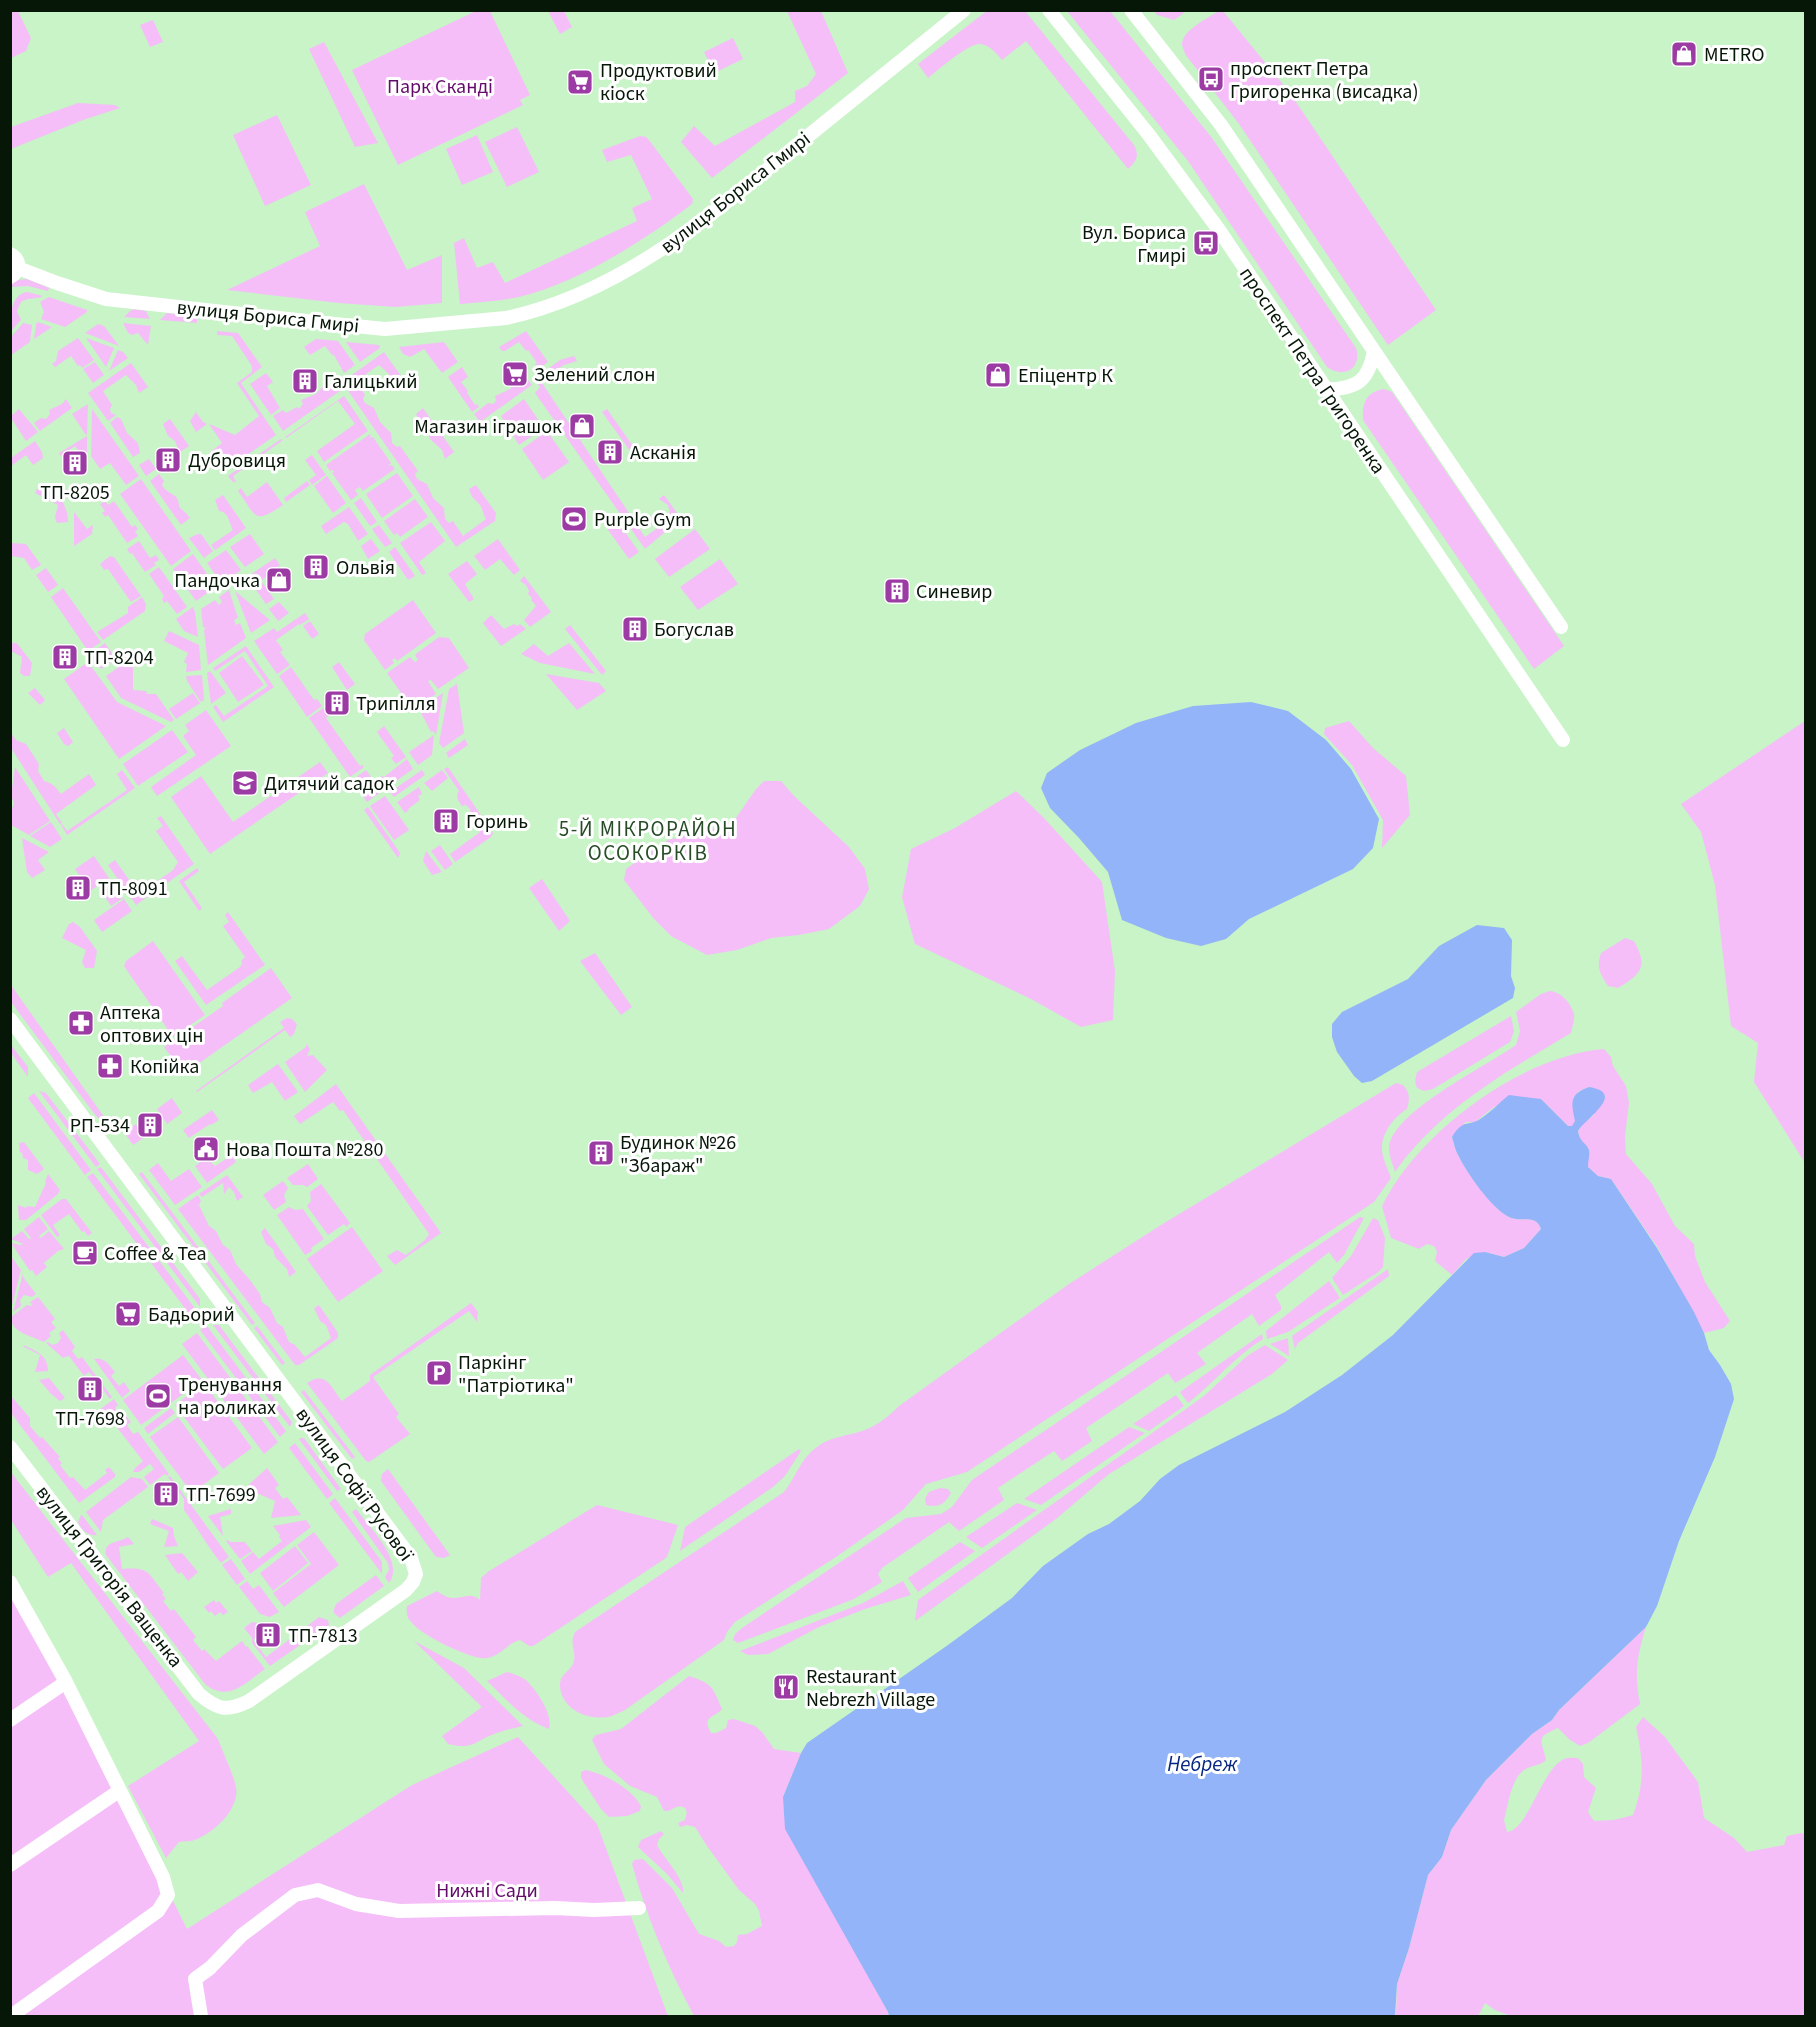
<svg xmlns="http://www.w3.org/2000/svg" width="1816" height="2027" viewBox="0 0 1816 2027" font-family="'Source Sans 3',sans-serif">
	<style>
		.green { fill: #f5bef9 }
		.water { fill: #93b4f8 }
		.lines { fill: none; stroke-linecap: round; stroke-linejoin: round }
		.minor { stroke: #fff; stroke-width: 14 }
		.labels { text-anchor: middle; stroke-width: 6; stroke-linejoin: round; paint-order: stroke }
		.poi-label { font-size: 20px; fill: #061607; stroke: #fff; text-anchor: start }
		.park-label { font-size: 20px; fill: #630a6a; stroke: #fff }
		.street-label { font-size: 20px; fill: #061607; stroke: #fff }
		.neighbourhood-label { font-size: 21px; letter-spacing: 1.5px; fill: #274c27; stroke: #fff }
		.water-label { font-size: 21px; font-style: italic; fill: #072583; stroke: #fff }
	</style>
	<rect width="100%" height="100%" fill="#c8f4c7"/>
	<path class="green" d="M11,10l7,1 13,27 -5,13 -15,7z
		M988,10l37,1 109,134c6,11 2,17 -6,24l-102,-128 -24,19c-6,-7 -13,-16 -23,-16 -11,0 -41,26 -51,34l-10,-14z
		M1220,10l3,1 67,82 146,217 -48,35 -149,-221 -54,-70c0,-1 -3,-8 -3,-10 1,-15 27,-26 38,-34z
		M476,11h14l40,84 -10,5 3,5 -125,60 -46,-95z
		M548,11h16l8,16 -12,7z
		M787,11h34l27,62 -136,105 -31,-36 13,-16 21,20 80,-44v-11l12,-5 9,-12z
		M1067,11h43l102,127 144,210c6,21 -12,31 -29,19l-139,-206z
		M1154,11h28l2,2 -10,7 -17,-5z
		M153,20l10,22 -13,5 -10,-22z
		M733,38l10,21 -29,14 -10,-21z
		M324,42l54,101 -23,4 -46,-98z
		M78,103l37,2 5,3 -37,12 -72,29v-22z
		M277,115l34,70 -46,21 -32,-71z
		M517,127l22,45 -32,15 -22,-45z
		M477,135l16,37 -31,13 -16,-36z
		M640,136l6,1 3,3 44,59 -1,5c-47,36 -114,79 -173,93 -19,4 -39,5 -59,7l-6,-61 10,-5 13,30 16,-6 12,21 132,-62 -5,-13 20,-9 -21,-44 -24,7 -5,-12z
		M364,184l43,86 35,-15v48l-47,4 -56,-4 -112,-13 93,-44 -15,-34z
		M27,279l22,9 -1,3 -20,-5 -17,1 -1,-3 8,-4z
		M27,292l16,4c-8,4 -15,1 -22,6l-4,9 4,9 -10,11c-1,-14 -1,-36 16,-39z
		M49,297l38,13v2l-22,15 -24,-8 3,-7 -4,-10z
		M135,309l11,2 4,8 -26,-2 6,-6z
		M167,313l30,4v6l-37,-3z
		M38,322l14,5 -18,12 2,-15z
		M23,323l9,2 -2,17 -19,13v-18z
		M123,323l28,3 -3,19 -10,-12 -6,2 -4,-2z
		M98,324l6,2 15,20 -34,-13z
		M217,331l21,2 24,34 -21,16 35,52 -52,36 -14,-19 12,-9 -13,-19 26,11 24,-19 -22,-33 15,-11v-6l-20,-30 -15,-1z
		M526,331l22,31 -10,7 -3,-5 2,-1 -9,-13 -2,1 -7,-9 -14,9h-3l-3,-4z
		M78,338l16,22 -12,8 -2,-3 -2,1 -7,-10 -16,11 -3,-3 4,-3 2,-10z
		M86,338l28,10 -8,19z
		M316,339l22,2 17,24 -11,8 -10,-18h-2l-7,-9 -15,9 -6,-8z
		M346,342l33,3 1,3 -20,14z
		M444,342l14,20 -16,11 -18,-24 -14,8 -7,-3 -4,-7z
		M118,350l5,2 5,6 -19,13z
		M384,352l17,24 -10,8 -2,-10 -10,-9 -23,16 9,14 -2,4 2,4 9,5 6,14 11,11 1,10 5,4 3,-1 18,25 -3,3 2,5 10,5 6,14 11,10 1,11 4,4 4,-2 10,15 23,-17c-3,-5 -3,-9 -6,-14 -6,-7 -8,-6 -11,-16l7,-4 20,28 -1,8 -39,26 -114,-165z
		M574,356l3,5 -13,4 -24,15 105,157 26,-19 -3,-13 -9,-6 5,-4 16,22 -3,5 -32,27 -110,-156 5,-6 -6,-8 26,-19z
		M95,362l9,13 -11,8 -10,-14z
		M131,363l17,24 -9,6 -3,-8 -10,-10 -23,16 9,14 -2,4 1,4 5,2 -8,6 -20,-28z
		M462,367l6,10 -7,5 7,9 -1,2 8,12 2,-1 2,3 -7,5 -24,-35z
		M266,373l7,9 -6,4 13,22 -9,7 -21,-31z
		M521,378l3,4 4,-2 4,5 -52,37 -6,-8 14,-11 5,1 3,-3 -1,-5 15,-7z
		M326,383l3,3 5,-3 6,8 -57,40 -10,-15 10,-6 3,3 11,-6 2,2 4,-5 -2,-4 15,-6z
		M1384,389l8,3 172,254 -30,23 -171,-249c-1,-17 3,-28 21,-31z
		M344,396l24,35 -44,31 -7,-11 38,-27 -17,-23 -52,37 -1,-1z
		M66,399l6,9 -32,23 -6,-8 7,-5 5,1 4,-5 -1,-4 13,-6z
		M524,399l20,29 -25,17 -18,-29z
		M88,404l-1,30 -1,1 -14,-21z
		M423,408l31,44 -9,7 -3,-9 -12,-11 -2,-9 -6,-4 -6,-12z
		M19,409l19,23 -12,9 -15,-23v-2z
		M92,409l47,67 -13,9 -16,-22 -10,6 -9,-13z
		M607,409l30,43 -4,3 -31,-43z
		M196,412l7,10 4,2 -11,8 -6,-11z
		M117,417l4,2 6,14 11,10 2,10 -7,4 -23,-34z
		M170,419l19,27 -9,6 1,4 -6,-15 -7,-5 -5,-12z
		M547,431l22,31 -26,18 -21,-31z
		M370,434l1,2 -2,2 4,-1 18,26 -3,3 4,-1 3,4 -32,22 -3,-4 -5,3 3,5 -7,5 -19,-27 2,-1 -1,-2 -3,1 -4,-6z
		M87,436v22l-5,3 -2,-3 2,-2 -7,-10 -15,10 -1,-3z
		M281,439l2,1 -50,36 3,6h-3l-5,-6z
		M35,441l7,11 1,6 -10,7 -7,-10 -15,11v-8z
		M312,455l14,20 -14,10 -3,-5 7,-5 -11,-15z
		M149,459l7,10 -10,7 -7,-11z
		M397,473l16,23 -31,22 -16,-24z
		M159,474l5,7 -2,4c3,6 9,8 13,11 4,3 3,7 5,12l6,5 4,5 -9,7 -31,-44z
		M327,476l19,27 -13,10 -19,-27z
		M141,479l50,72 -20,15 -51,-72z
		M307,481l3,4 -24,17 -2,-4z
		M267,482l16,23c-30,20 -26,12 -45,-14l3,-3 6,9z
		M40,483c17,8 28,21 28,39l-11,1 -2,-6 3,-12 -23,-12z
		M223,495l23,33 -31,22 -4,-5 22,-15c-4,-7 -4,-18 -14,-19l-4,-11z
		M361,498l16,24 -7,4 -16,-23z
		M415,499l13,18 -28,20 -3,-4 -3,2 -10,-14z
		M105,501l3,4 6,-4 18,26 3,-2 3,4 -3,2 3,5 -11,7 -19,-28 -3,2 -3,-4 3,-2 -5,-7z
		M349,507l19,27 -10,7 -10,-17 -4,-2 -18,12 -5,-8z
		M74,512l13,17 6,-4 -1,9 -18,12z
		M614,516l25,36 -10,7 -26,-36z
		M431,522l14,19 -26,21 7,11 -4,2 -22,-32z
		M379,525l13,18 -7,4 -13,-18z
		M695,529l15,20 -41,28 -14,-18z
		M198,534h3l12,17 -9,7 -15,-20z
		M250,534l14,20 -19,13 -15,-20z
		M371,539l9,12 -12,8 -7,-13z
		M498,539l22,31 -6,5 -14,-16 -15,11 -11,-14z
		M139,541l11,17 6,-3 3,5 -5,3 2,2 -11,7 -13,-19 -2,1 -3,-5z
		M11,543l15,1 15,21 -9,5 -8,-12 -13,-2z
		M395,547l20,29 -7,4 -19,-28z
		M226,550l15,20 -19,14 -15,-21z
		M193,554l23,33 -20,14 -23,-32z
		M110,556l4,1 27,39 -10,6 -23,-33 -4,1 -4,-6z
		M275,558l5,7 -19,16 13,18 -8,5 -19,-27z
		M720,559l18,25 -40,26 -18,-23z
		M467,561l10,13 -12,10 9,15 -5,3 -21,-28z
		M159,567l28,40 -10,7 -10,-13 -3,2 -2,-4 2,-3 -15,-22z
		M46,568l12,17 -10,7 -12,-17z
		M524,576l27,36 -21,15 -6,-7 12,-14 -5,-6 1,-2 -4,-4 1,-3 -3,-6 -6,-4z
		M63,588l38,54 -13,9 -37,-54z
		M229,590l9,28 -4,2 2,5 4,-2 6,15 -38,27 -4,-35 2,-2 -3,-1 -2,-18 14,-9 4,5 3,-3 -3,-5z
		M235,591l35,29 -19,13z
		M142,597l4,7 -1,7 -42,29 -6,-8 31,-19v-6z
		M413,600l23,33 -39,28 -2,-3 -3,2 2,3 -9,7 -21,-30 1,-6z
		M279,602l10,11 -11,8 -9,-12z
		M193,607l2,5 3,25 -14,-6 -8,-12z
		M305,613l4,6 -9,6 -1,-1 -23,16 7,10 -3,2 10,13 -13,9 -23,-33 20,-13 3,4z
		M491,615l13,14 10,-5 3,2 3,-2 6,5 -25,17 -18,-23z
		M310,621l9,13 -7,5 -9,-13z
		M570,625l36,46 -4,4 -37,-46z
		M169,631l30,14 2,25 -15,2 1,-8 -3,-2 4,-9 -24,-12z
		M439,637l10,1 20,30 -31,21 -7,-9 -3,1 8,13 -23,16 -26,-37 23,-16 5,5 3,-2 -3,-5 2,-2z
		M10,643h7l15,20 -2,13h-6l-4,-3 2,-16 -11,-6z
		M105,643l11,16 -15,10 -11,-15z
		M569,643l26,31 -55,-11 -19,-9 13,-10 14,12z
		M246,646l28,41 -51,35 -10,-15 3,-2 8,11 44,-30 -23,-35 -30,20 -2,-3z
		M242,656l22,29 -26,17 -19,-29z
		M143,657l4,6 -14,4v23l13,1 1,3h9l18,26 -3,2 -50,-24 -15,-22 17,-12 11,-1z
		M88,662l29,40 49,24 -47,33 -55,-80z
		M339,662l16,22 -8,6 -15,-23z
		M291,667l23,33 3,-1 5,7 -15,11 -28,-41z
		M210,671l16,22 -15,11 -4,-31z
		M546,674l53,9 7,8 -29,19z
		M202,675l2,25 -3,2 -14,-21 -1,-5z
		M457,684l7,49 -21,15 -4,-5 10,-54z
		M35,688l10,12 -5,5 -12,-12z
		M193,693l7,10 -24,16 -7,-10z
		M443,693l-7,42 -3,-4 -2,1 -12,-23z
		M323,708l6,7 -3,3 34,48 2,-1 2,2 -14,10 -41,-59z
		M206,710l25,36 -74,50 -6,-9 45,-32 -13,-19 6,-5 -4,-6z
		M1349,721l24,27 33,28 4,39 -28,33 1,-28 -31,-55 -28,-31 1,-6z
		M1805,721v442l-51,-81 4,-39 -27,-17 -16,-141 -14,-53 -20,-28z
		M384,726l22,31 -10,7 -5,-6 3,-2 -17,-24z
		M64,728l9,14 -5,4 -4,-2 -7,-11z
		M172,730l16,22 -50,34 -15,-22z
		M10,732l6,8 10,4 13,20 -1,7 6,10c9,3 10,4 17,13l28,-20 7,11 -40,29 6,9 -2,1 -49,-76z
		M434,735l-2,20 -14,10 -9,-13z
		M465,739l3,6 -19,13 -3,-5z
		M407,759l6,10 -46,33 -15,-22 14,-10 8,11 8,-5 2,1z
		M320,762l8,11 -118,81 -39,-57 30,-21 32,46z
		M15,767l35,54 -21,14 -18,-10v-13l3,-9 -3,-7z
		M448,767l45,66 -2,4 -36,25 -5,-8 30,-22 -9,-13 -1,-10 -4,-4 -4,1 -4,-6 -1,-6 2,-3 -15,-22z
		M122,770l13,18 -68,47 -6,-10 1,-1 5,7 60,-41 -10,-16z
		M422,770l3,5 -31,22 -4,-5z
		M442,770l6,8 -16,13 -8,-8z
		M764,781h17l13,15 55,51 16,22 4,20 -9,17 -31,23 -30,6 -28,3 -34,12 -30,5 -36,-19 -17,-17 -30,-39 2,-11 42,-29 56,-14 12,-8 20,-29z
		M419,787l3,7 -4,2 2,4 -12,9 1,1 -4,3 -8,-11z
		M1016,791l28,27 58,64 13,89 -2,49 -32,7 -50,-28 -116,-55 -13,-47 9,-48 44,-21z
		M385,796l24,34 -15,10 -24,-34z
		M368,807l32,46 -2,5 -34,-48z
		M161,816l33,48 -58,41 -28,-40 7,-5 24,34 34,-24 5,-8 -22,-31 7,-5 -6,-8z
		M51,822l11,17 -12,8 -20,-11z
		M22,838l27,14 -11,8 7,10 -13,8 -5,-6z
		M440,845l13,19 -8,6 -14,-19z
		M426,851l16,21 -10,3 -9,-14z
		M94,856l15,22 -19,13 -15,-22z
		M197,868l2,3 -15,11 18,26 -3,3 -20,-30z
		M542,879l28,42 -11,10 -30,-43z
		M111,880l12,18 -12,8 -12,-18z
		M124,899l8,12 -30,21 -8,-12z
		M228,912l37,53 -59,40 -31,-44 7,-5 25,34 33,-23 2,-3 -1,-3 4,-4 -22,-31 6,-4 -4,-7z
		M73,922l7,5 17,24 -3,17h-9l-3,-6 4,-12 -24,-12 7,-14z
		M1625,938l9,3c14,25 8,33 -16,47l-10,-2c-8,-13 -12,-18 -7,-33z
		M153,941l52,74 -32,22 -49,-71 2,-5z
		M595,953l37,54 -11,8 -41,-54z
		M271,968l21,30 -107,75 -3,-2 -18,-24 59,-41 -1,-3z
		M11,985l96,136 -9,-3 -5,-6 -82,-110z
		M1550,991c11,1 21,12 24,23 1,5 -2,14 -3,19 -64,38 -133,77 -176,139 -2,-7 -6,-16 -6,-23 0,-36 98,-83 127,-104l4,-14 -4,-19 25,-18z
		M1511,1016l3,15 -4,11 -77,47 -9,2 -7,-3 -2,-7 2,-9z
		M287,1018l5,1 5,5 -3,10 -4,3 -5,-7 -88,62 -1,-1 88,-63 -4,-6z
		M306,1044l4,5 -3,7 6,-1 14,15 -22,22 -20,-30 21,-15z
		M11,1045l17,22v10l-17,-24z
		M1604,1049l7,8 2,9 13,20 3,17 -4,33 1,18 26,30 23,42 19,18 1,12 10,26 25,39 -6,7 -20,5 -46,-85 -47,-69 -13,-3 -10,-9 -1,-21 -6,-4 -3,-11 5,-8 11,-8 -5,-28 -10,4 -6,7 2,23 -2,5h-5l-27,-27 -47,8 -19,15h-9l-14,15c2,6 3,13 6,18 9,18 33,52 51,62 12,6 27,-4 32,12l-17,19 -20,9 -19,-5 -19,7 -14,16 -17,-14 2,-9 -3,-6 -7,-2 -8,5 -28,-11 -9,-32c36,-74 139,-150 222,-157z
		M278,1064l20,28 -13,9 -13,-19 -19,11 -5,-8z
		M1396,1083l7,2c7,8 7,13 4,24 -12,7 -26,24 -25,40 0,9 6,20 9,29l-17,24 -407,270 -41,12 -23,26 -67,47 -101,65 -8,10 -3,8 -99,70c-4,2 -9,4 -13,6 -22,6 -53,-6 -52,-33 1,-10 13,-13 14,-23 2,-11 -5,-15 1,-28l209,-140c12,-15 17,-34 33,-45 14,-11 32,-11 48,-17 13,-5 24,-14 34,-24l170,-122 92,-59z
		M336,1084l105,149 -46,32 -8,-9 10,-6 9,5 19,-15 4,-6 -86,-124 -3,1 -7,-9 -33,22 -6,-8z
		M39,1091l7,2 54,71 -4,3z
		M34,1093l57,77 -6,5 -57,-77z
		M172,1098l10,15 -15,11 -10,-15z
		M212,1110l7,10 -8,5 -1,-1 -21,14 -6,-8z
		M136,1124l9,13 -12,8 -9,-13z
		M24,1142l20,27 -7,5 -9,-4v-10l-5,-2 -1,-5 -2,-1 -1,-9z
		M232,1155l4,7 -29,21 -12,-17 11,-8 9,8z
		M158,1163l13,18 18,-12 13,18 -27,18 -26,-35z
		M308,1164l10,15 -11,8 -4,-2h-10l-6,-7z
		M101,1167l99,132v8l-103,-138z
		M142,1172l113,151 -3,2 -113,-151z
		M93,1173l104,138 -2,4h-5l-103,-138z
		M48,1174l12,16 -2,4 -32,26h-7l-1,-15 8,3 1,-2 8,1 11,-24 -1,-1z
		M227,1175l16,22 -6,4 -3,-9 -5,-5 -5,7 -1,-11 -21,14 -3,-3z
		M283,1181l5,7 -4,7 2,7 -12,8 -11,-15z
		M321,1184l29,39 -4,4 -2,-3 -16,11 -21,-29 4,-5 -1,-9z
		M198,1195l3,6 -2,4 10,21 7,5 7,14 7,5 6,14 14,16 10,14 2,8 8,6 7,15 6,4 6,15 6,3 10,12 26,-19 -5,-13 -6,-4 -6,-13 5,-3 19,28v5l-39,27h-4l-117,-156z
		M62,1199h4l26,34 -4,3 -4,-5 -2,1 -13,-18 -16,11 7,10 -3,2 -16,-22z
		M289,1207l6,3 8,-1 21,30 -13,9 1,3 -7,4 -28,-40z
		M39,1217l9,12 -9,7 2,2 8,-7 15,18 -6,2 -14,12 3,4 -11,9 -4,-6 -2,1 -19,-28 10,2 2,-1 -12,-5 11,-8 7,8 2,-1 -7,-9z
		M1360,1217l4,1 -20,37 -7,8 -8,-11 -54,43 6,11v4l-22,16 -7,-12 -55,39 9,11 -31,19 -7,-10 -82,55 6,13 -30,20 -8,-10 -56,37 6,12 -45,31 -10,-9 -67,46 -4,6 4,8 -28,17 -116,44 -5,-3 2,-6 7,-6 164,-110 35,-4 11,-7 20,-27z
		M1373,1218l5,2 7,18 -2,29 -6,6 -34,22 -11,-17 19,-22z
		M352,1227l31,44 -45,31 -31,-43z
		M265,1228l31,44 -7,5 -2,-8 -12,-12 -2,-8 -7,-5 -5,-12z
		M11,1256l10,14 -10,39z
		M1388,1269l1,7 -91,67 -3,6 -3,-13z
		M23,1273v4l13,17 -4,3 -8,-2 -4,5 1,6 -8,6z
		M1329,1281l11,17 -52,34 -21,7 -1,-8z
		M38,1297l17,22 -4,3 5,6 -7,5 2,3 -7,6c-12,-6 -34,-10 -33,-25l16,-12 4,1 1,-1 -2,-3z
		M471,1303l7,9 -1,10 -8,-11 -96,66 26,37 -3,3 14,17 -41,28 -3,-1 -59,-78c20,-13 24,5 35,18l28,-20v-6z
		M64,1317l30,42c11,-2 15,6 21,13l-4,4 8,10 5,-4 6,9 -8,7z
		M213,1325h6l73,97 -2,5z
		M207,1326l79,105 -6,6 -80,-107z
		M257,1326l28,37 -3,2 -28,-37z
		M63,1330l12,17 -3,4 6,8 4,-2 30,40 -2,2 -21,-27 -5,4 -15,-20 -6,2 -17,-15 2,-1 4,3 6,-2 3,-5 -2,-5z
		M197,1333l81,109 -14,12 -82,-110z
		M1262,1334l1,5c-29,18 -49,44 -75,64l-8,-11z
		M1288,1338l1,18 -19,-12z
		M23,1345c13,6 25,10 25,26l-13,1 5,-17 -16,-8z
		M1265,1345l23,15 -16,14 -163,100 -53,45 -141,102 3,-21 286,-204 43,-40z
		M183,1355l19,25 -61,45 -18,-25z
		M49,1378l16,20 -5,3 -9,-7 -12,-14z
		M204,1383l48,65 -29,21 -48,-64z
		M304,1390l51,67 -3,2 -51,-67z
		M1176,1395l8,11 -35,25 -16,-7z
		M11,1396l19,22v8l10,12 2,-1 18,20 -2,2 4,4 -2,2 10,13 3,-1 12,13 22,-17 -2,-3 4,-3 6,7v3l-36,26 -68,-90z
		M114,1399l4,6 -3,3 6,9 4,-2 6,7 -4,3 6,9 5,-2 31,42 -2,2 -2,-2 -15,11 -6,-8 10,-8 -4,-5 -11,8h-6l2,-4 8,-7 -38,-49 -6,2v-4z
		M171,1408l4,5 -27,21 -4,-6z
		M178,1417l41,56 -27,20 -42,-56z
		M1129,1427l16,6 -104,72 -17,-6z
		M300,1438h4l37,51 -4,2 -38,-52z
		M295,1443l38,51 -6,5 -38,-51z
		M799,1449l2,2 -16,25 -12,11 -93,64 5,-24z
		M267,1468l12,17 -4,3 8,11 4,-2 14,18 -30,3 4,-17 -30,-13z
		M388,1469l62,86 -6,3 -8,-1 -55,-76 1,-7z
		M10,1471l208,268c5,14 15,34 18,48 4,21 -21,45 -39,52 -5,3 -13,2 -18,3l-13,16 -38,-72 71,-45 -128,-178 -23,14 -37,-57z
		M170,1476l59,81 -8,6c-14,-17 -24,-36 -37,-53v-11l-16,-22z
		M131,1477l11,2 6,8 -45,33 -2,12 -15,-20z
		M940,1488l8,1 3,4c-6,11 -13,15 -25,12l-1,-7 4,-6z
		M335,1498l47,64v12l-53,-71z
		M1017,1503l20,7 -55,38 -16,-11z
		M597,1505l81,20 -11,32 -4,3 -130,86h-4l-9,-6c-13,3 -19,16 -33,18 -14,3 -66,-23 -75,-35 -5,-5 -6,-10 -5,-17l30,-15c4,3 9,6 14,7 11,1 20,-7 29,2l1,-22 8,-7z
		M231,1509v5l-11,3 3,19 -15,-20z
		M356,1509c13,18 49,52 33,74l-4,-6 4,-7 -1,-7 -36,-51z
		M81,1515h1l15,20c-9,1 -15,-4 -19,-13z
		M152,1519l21,9 1,8 4,10 -14,1 5,-16 -19,-7z
		M306,1520l5,7 -61,47 -9,-13 12,-9 6,7 23,-18 -3,-4 1,-2 -7,-9z
		M314,1532l25,33 -55,42 -11,-14 38,-29 -14,-19z
		M128,1537l6,7 -15,3 3,22c28,-2 25,3 42,24l-2,1 4,5 -3,2 8,10 3,-2 22,28 -3,3 9,11 2,-2 12,12 26,-20 4,6 1,-1 18,23c-20,14 -37,34 -60,15l-99,-129c-3,-14 12,-12 22,-18z
		M229,1540v2h16l7,9 -12,8 -14,-18z
		M960,1542l15,9 -57,41 -10,-14z
		M295,1546l13,17 -35,28 -13,-18z
		M182,1553l16,19 -10,9 -7,-9 -3,2 -13,-19z
		M231,1559l14,20 -8,6 -15,-20z
		M376,1575l8,11 -44,32 -6,-5v-4l2,-5z
		M247,1581l6,8 6,-4 20,27 -9,5 -10,-3 -21,-27z
		M903,1581l8,14 -46,14 -46,18 -51,27 -20,1 -8,-4 123,-48z
		M10,1586l107,202 70,141 225,-144 106,-48 79,87 71,192h-657z
		M214,1600l2,3 3,-2 9,11 -5,3 -3,-3 -5,4 -4,-5 -2,2 -5,-6z
		M319,1617l9,3 1,5 -59,41 -18,-23v-5l-8,-10 8,-6 18,5 -17,13 13,17z
		M1646,1627c-9,29 -12,46 -6,77l-52,39 -8,3 -10,-6 -12,-12c-24,10 -16,12 -12,32 -6,6 -15,5 -22,10 -13,9 -16,35 -20,50l3,12c22,-3 34,-62 57,-73 4,-2 10,-1 14,-1l5,6 1,13 12,11 -8,24 6,9 20,-1 19,-5c12,-30 10,-58 3,-88l7,-10 22,20 33,45 6,36 30,20 13,14 37,-7 3,-9 14,-3 4,1v182h-294l-16,-6 -10,-7 -7,13h-82l1,-32 12,-36 19,-73 14,-18 9,-27 35,-50 46,-46 20,-14 7,-10z
		M414,1641l50,27 59,58c-9,2 -19,4 -29,8 -21,8 -21,16 -46,10l-6,-8 40,-29z
		M507,1672c7,2 16,5 21,10 10,11 25,32 21,47 -26,-9 -43,-30 -62,-48z
		M689,1676c24,8 23,10 33,33 -8,10 -21,6 -11,24h5l10,-5 2,-8 6,-1 21,7 7,6 12,17 27,4 -18,44 59,131 46,84 1,4h-195c-26,-49 -47,-98 -62,-152l2,-4 9,-1 29,29 27,46 20,7 7,6 8,-1 3,-4 1,-7 9,-1 15,-8 -3,-15 -4,-7 -16,-14 -32,-44 -12,-19 -8,-2 -7,2 -2,-4 7,-3 2,-8 -2,-4c-10,-5 -12,4 -21,3l-7,-14 -27,-11 -26,-22 -12,-24 4,-5 25,-6z
		M585,1770c19,3 47,19 56,36l-1,5 -13,5 -18,1 -8,-8 -20,-31v-6z
		M661,1831l3,3 -5,5 -2,6c7,14 28,33 26,48l-16,-19 -29,-27 3,-7z"/>
	<path class="water" d="M1251,702l37,9 38,29 25,29 28,50 -6,29 -20,21 -104,50 -23,20 -25,7 -35,-8 -44,-18 -14,-48 -29,-34 -29,-30 -9,-20 6,-15 33,-23 56,-27 57,-17z
		M1477,925l27,3 8,12 -1,36 4,12 -2,10 -141,83 -10,2 -8,-7 -17,-24 -5,-15v-13l10,-12 66,-33 31,-33z
		M1589,1087c38,6 -3,31 -11,44 2,12 8,11 11,19 1,5 -1,11 -1,17l10,9 13,3 46,69 37,64 10,21 5,17 11,15 11,19 3,15 -19,58 -36,84 -22,65 -11,21 -87,83 -7,10 -20,14 -46,46 -35,50 -9,27 -14,18 -19,73 -12,36 -2,32h-506l-1,-4 -103,-183 -2,-32 18,-44 6,-10 141,-98 64,-47 31,-32 45,-32 21,-10 31,-23 20,-22 19,-14 106,-53 57,-37 51,-40 81,-82 11,-1 19,5 20,-9 17,-19c-5,-16 -20,-6 -32,-12 -18,-9 -42,-44 -51,-62 -3,-5 -4,-12 -6,-18 12,-20 17,-9 31,-20 9,-6 17,-15 26,-22l32,4 27,27h4l3,-5c-4,-18 -6,-27 14,-34z"/>
	<g class="lines">
		<path class="minor" d="M1049,10l100,125 70,95 344,510
			M1131,10l90,115 340,502
			M10,254c11,6 11,17 0,23
			M18,268l39,15 49,16 219,24 60,6 121,-11c113,-24 203,-101 291,-173 55,-45 111,-90 167,-135
			M1326,390c31,-2 42,-8 48,-39
			M10,1019l401,539 5,16 -3,8 -7,8 -157,111c-22,11 -31,9 -50,-7l-189,-247
			M10,1582l56,100 97,195 5,18 -10,16 -147,105
			M10,1720l56,-38
			M10,1865l109,-74
			M201,2016l-6,-37 15,-11 32,-33 53,-40 23,-5 38,14 43,7 156,-3 39,2 45,-2"/>
	</g>
	<defs>
		<symbol id="shop-square" viewBox="-11 -11 22 22"><rect x="-9" y="-9" width="18" height="18" rx="4" fill="#9b3ba3" stroke="#fff"/><path d="M-5-2.5h2.3a2.7 3.5 0 0 1 5.4 0H5L5.5 6h-11ZM-1.5-2.5h3a1.5 2.3 0 0 0-3 0Z" fill="#fff"/></symbol>
		<symbol id="bus-square" viewBox="-11 -11 22 22"><rect x="-9" y="-9" width="18" height="18" rx="4" fill="#9b3ba3" stroke="#fff"/><path d="M-5-6H5V4H4V6H2V4H-2V6H-4V4H-5ZM-3.5-4V0h7V-4ZM-3.5 1.2v1.5H-2V1.2ZM2 1.2v1.5H3.5V1.2Z" fill="#fff"/></symbol>
		<symbol id="supermarket-square" viewBox="-11 -11 22 22"><rect x="-9" y="-9" width="18" height="18" rx="4" fill="#9b3ba3" stroke="#fff"/><path d="M-6-5.5h2.5l.6 2H6L4.5 2H-2.5L-4.4-4H-6ZM-1.5 3.2a1.3 1.3 0 1 0 .1 0ZM3 3.2a1.3 1.3 0 1 0 .1 0Z" fill="#fff"/></symbol>
		<symbol id="building-square" viewBox="-11 -11 22 22"><rect x="-9" y="-9" width="18" height="18" rx="4" fill="#9b3ba3" stroke="#fff"/><path d="M-4-6H4V6H1V3H-1V6H-4ZM-2.5-4.3h1.7v1.8h-1.7ZM.8-4.3h1.7v1.8H.8ZM-2.5-1h1.7V.8h-1.7ZM.8-1h1.7V.8H.8Z" fill="#fff"/></symbol>
		<symbol id="stadium-square" viewBox="-11 -11 22 22"><rect x="-9" y="-9" width="18" height="18" rx="4" fill="#9b3ba3" stroke="#fff"/><path d="M0-5a6.5 5 0 1 0 0 10a6.5 5 0 1 0 0-10ZM-3.5-1.8h7v3.6h-7Z" fill="#fff"/></symbol>
		<symbol id="school-square" viewBox="-11 -11 22 22"><rect x="-9" y="-9" width="18" height="18" rx="4" fill="#9b3ba3" stroke="#fff"/><path d="M0-5L7-2L0 1L-7-2ZM-4 1L0 2.5L4 1V4Q0 6-4 4Z" fill="#fff"/></symbol>
		<symbol id="pharmacy-square" viewBox="-11 -11 22 22"><rect x="-9" y="-9" width="18" height="18" rx="4" fill="#9b3ba3" stroke="#fff"/><path d="M-2-6h4v4h4v4h-4v4h-4v-4h-4v-4h4Z" fill="#fff"/></symbol>
		<symbol id="civic-square" viewBox="-11 -11 22 22"><rect x="-9" y="-9" width="18" height="18" rx="4" fill="#9b3ba3" stroke="#fff"/><path d="M-.6-6.5H3V-4.5H.6V-3L4-1V1h2V6H-6V1h2V-1L-.6-3ZM-1.2 2.5V6h2.4V2.5Z" fill="#fff"/></symbol>
		<symbol id="cafe-square" viewBox="-11 -11 22 22"><rect x="-9" y="-9" width="18" height="18" rx="4" fill="#9b3ba3" stroke="#fff"/><path d="M-5.5-4.5H6V0H3Q3 3.5 0 3.5H-2.5Q-5.5 3.5-5.5 0ZM3-3.2v2h1.7v-2ZM-6 4.5H4V6H-6Z" fill="#fff"/></symbol>
		<symbol id="parking-square" viewBox="-11 -11 22 22"><rect x="-9" y="-9" width="18" height="18" rx="4" fill="#9b3ba3" stroke="#fff"/><path d="M-3.5-5.5H1a3.5 3.5 0 0 1 0 7H-1V5.5H-3.5ZM-1-3.4V-.6H.8a1.4 1.4 0 0 0 0-2.8Z" fill="#fff"/></symbol>
		<symbol id="restaurant-square" viewBox="-11 -11 22 22"><rect x="-9" y="-9" width="18" height="18" rx="4" fill="#9b3ba3" stroke="#fff"/><path d="M-5-6h1v4h1v-4h1v4h1v-4h1v5L-1.5 .5V6h-2V.5L-5-1ZM5-6V6H3V1.5H1.5Q1.5-4 5-6Z" fill="#fff"/></symbol>
	</defs>
	<g fill-rule="evenodd">
		<use href="#shop-square" x="1669" y="39" width="30" height="30"/>
		<use href="#bus-square" x="1196" y="64" width="30" height="30"/>
		<use href="#supermarket-square" x="565" y="67" width="30" height="30"/>
		<use href="#bus-square" x="1191" y="228" width="30" height="30"/>
		<use href="#supermarket-square" x="500" y="359" width="30" height="30"/>
		<use href="#shop-square" x="983" y="360" width="30" height="30"/>
		<use href="#building-square" x="290" y="366" width="30" height="30"/>
		<use href="#shop-square" x="567" y="411" width="30" height="30"/>
		<use href="#building-square" x="595" y="437" width="30" height="30"/>
		<use href="#building-square" x="153" y="445" width="30" height="30"/>
		<use href="#building-square" x="60" y="448" width="30" height="30"/>
		<use href="#stadium-square" x="559" y="504" width="30" height="30"/>
		<use href="#building-square" x="301" y="552" width="30" height="30"/>
		<use href="#shop-square" x="264" y="565" width="30" height="30"/>
		<use href="#building-square" x="882" y="576" width="30" height="30"/>
		<use href="#building-square" x="620" y="614" width="30" height="30"/>
		<use href="#building-square" x="50" y="642" width="30" height="30"/>
		<use href="#building-square" x="322" y="688" width="30" height="30"/>
		<use href="#school-square" x="230" y="768" width="30" height="30"/>
		<use href="#building-square" x="431" y="806" width="30" height="30"/>
		<use href="#building-square" x="63" y="873" width="30" height="30"/>
		<use href="#pharmacy-square" x="66" y="1008" width="30" height="30"/>
		<use href="#pharmacy-square" x="95" y="1051" width="30" height="30"/>
		<use href="#building-square" x="135" y="1110" width="30" height="30"/>
		<use href="#civic-square" x="191" y="1134" width="30" height="30"/>
		<use href="#building-square" x="586" y="1138" width="30" height="30"/>
		<use href="#cafe-square" x="70" y="1238" width="30" height="30"/>
		<use href="#supermarket-square" x="113" y="1299" width="30" height="30"/>
		<use href="#parking-square" x="424" y="1358" width="30" height="30"/>
		<use href="#building-square" x="75" y="1374" width="30" height="30"/>
		<use href="#stadium-square" x="143" y="1381" width="30" height="30"/>
		<use href="#building-square" x="151" y="1479" width="30" height="30"/>
		<use href="#building-square" x="253" y="1620" width="30" height="30"/>
		<use href="#restaurant-square" x="771" y="1672" width="30" height="30"/>
	</g>
	<g class="labels">
		<g class="poi-label">
			<text x="1704" y="61">METRO</text>
			<text x="1230" y="75">проспект Петра<tspan x="1230" dy="23">Григоренка (висадка)</tspan></text>
			<text x="600" y="77">Продуктовий<tspan x="600" dy="23">кіоск</tspan></text>
			<text x="1186" y="239" text-anchor="end">Вул. Бориса<tspan x="1186" dy="23">Гмирі</tspan></text>
			<text x="534" y="381">Зелений слон</text>
			<text x="1018" y="382">Епіцентр К</text>
			<text x="324" y="388">Галицький</text>
			<text x="562" y="433" text-anchor="end">Магазин іграшок</text>
			<text x="630" y="459">Асканія</text>
			<text x="188" y="467">Дубровиця</text>
			<text x="75" y="499" text-anchor="middle">ТП-8205</text>
			<text x="594" y="526">Purple Gym</text>
			<text x="336" y="574">Ольвія</text>
			<text x="260" y="587" text-anchor="end">Пандочка</text>
			<text x="916" y="598">Синевир</text>
			<text x="654" y="636">Богуслав</text>
			<text x="84" y="664">ТП-8204</text>
			<text x="356" y="710">Трипілля</text>
			<text x="264" y="790">Дитячий садок</text>
			<text x="466" y="828">Горинь</text>
			<text x="98" y="895">ТП-8091</text>
			<text x="100" y="1019">Аптека<tspan x="100" dy="23">оптових цін</tspan></text>
			<text x="130" y="1073">Копійка</text>
			<text x="130" y="1132" text-anchor="end">РП-534</text>
			<text x="620" y="1149">Будинок №26<tspan x="620" dy="23">"Збараж"</tspan></text>
			<text x="226" y="1156">Нова Пошта №280</text>
			<text x="104" y="1260">Coffee &amp; Tea</text>
			<text x="148" y="1321">Бадьорий</text>
			<text x="458" y="1369">Паркінг<tspan x="458" dy="23">"Патріотика"</tspan></text>
			<text x="178" y="1391">Тренування<tspan x="178" dy="23">на роликах</tspan></text>
			<text x="90" y="1425" text-anchor="middle">ТП-7698</text>
			<text x="186" y="1501">ТП-7699</text>
			<text x="288" y="1642">ТП-7813</text>
			<text x="806" y="1683">Restaurant<tspan x="806" dy="23">Nebrezh Village</tspan></text>
		</g>
		<g class="park-label">
			<text x="440" y="93">Парк Сканді</text>
			<text x="487" y="1897">Нижні Сади</text>
		</g>
		<g class="street-label">
			<text transform="translate(735 192) rotate(-38)" y="7">вулиця Бориса Гмирі</text>
			<text transform="translate(268 316) rotate(6)" y="7">вулиця Бориса Гмирі</text>
			<text transform="translate(1313 370) rotate(56)" y="7">проспект Петра Григоренка</text>
			<text transform="translate(355 1484) rotate(54)" y="7">вулиця Софії Русової</text>
			<text transform="translate(110 1576) rotate(52)" y="7">вулиця Григорія Ващенка</text>
		</g>
		<g class="neighbourhood-label">
			<text x="648" y="836">5-Й МІКРОРАЙОН<tspan x="648" dy="24">ОСОКОРКІВ</tspan></text>
		</g>
		<g class="water-label">
			<text x="1202" y="1771">Небреж</text>
		</g>
	</g>
	<rect width="1816" height="2027" fill="none" stroke="#061607" stroke-width="24"/>
</svg>
